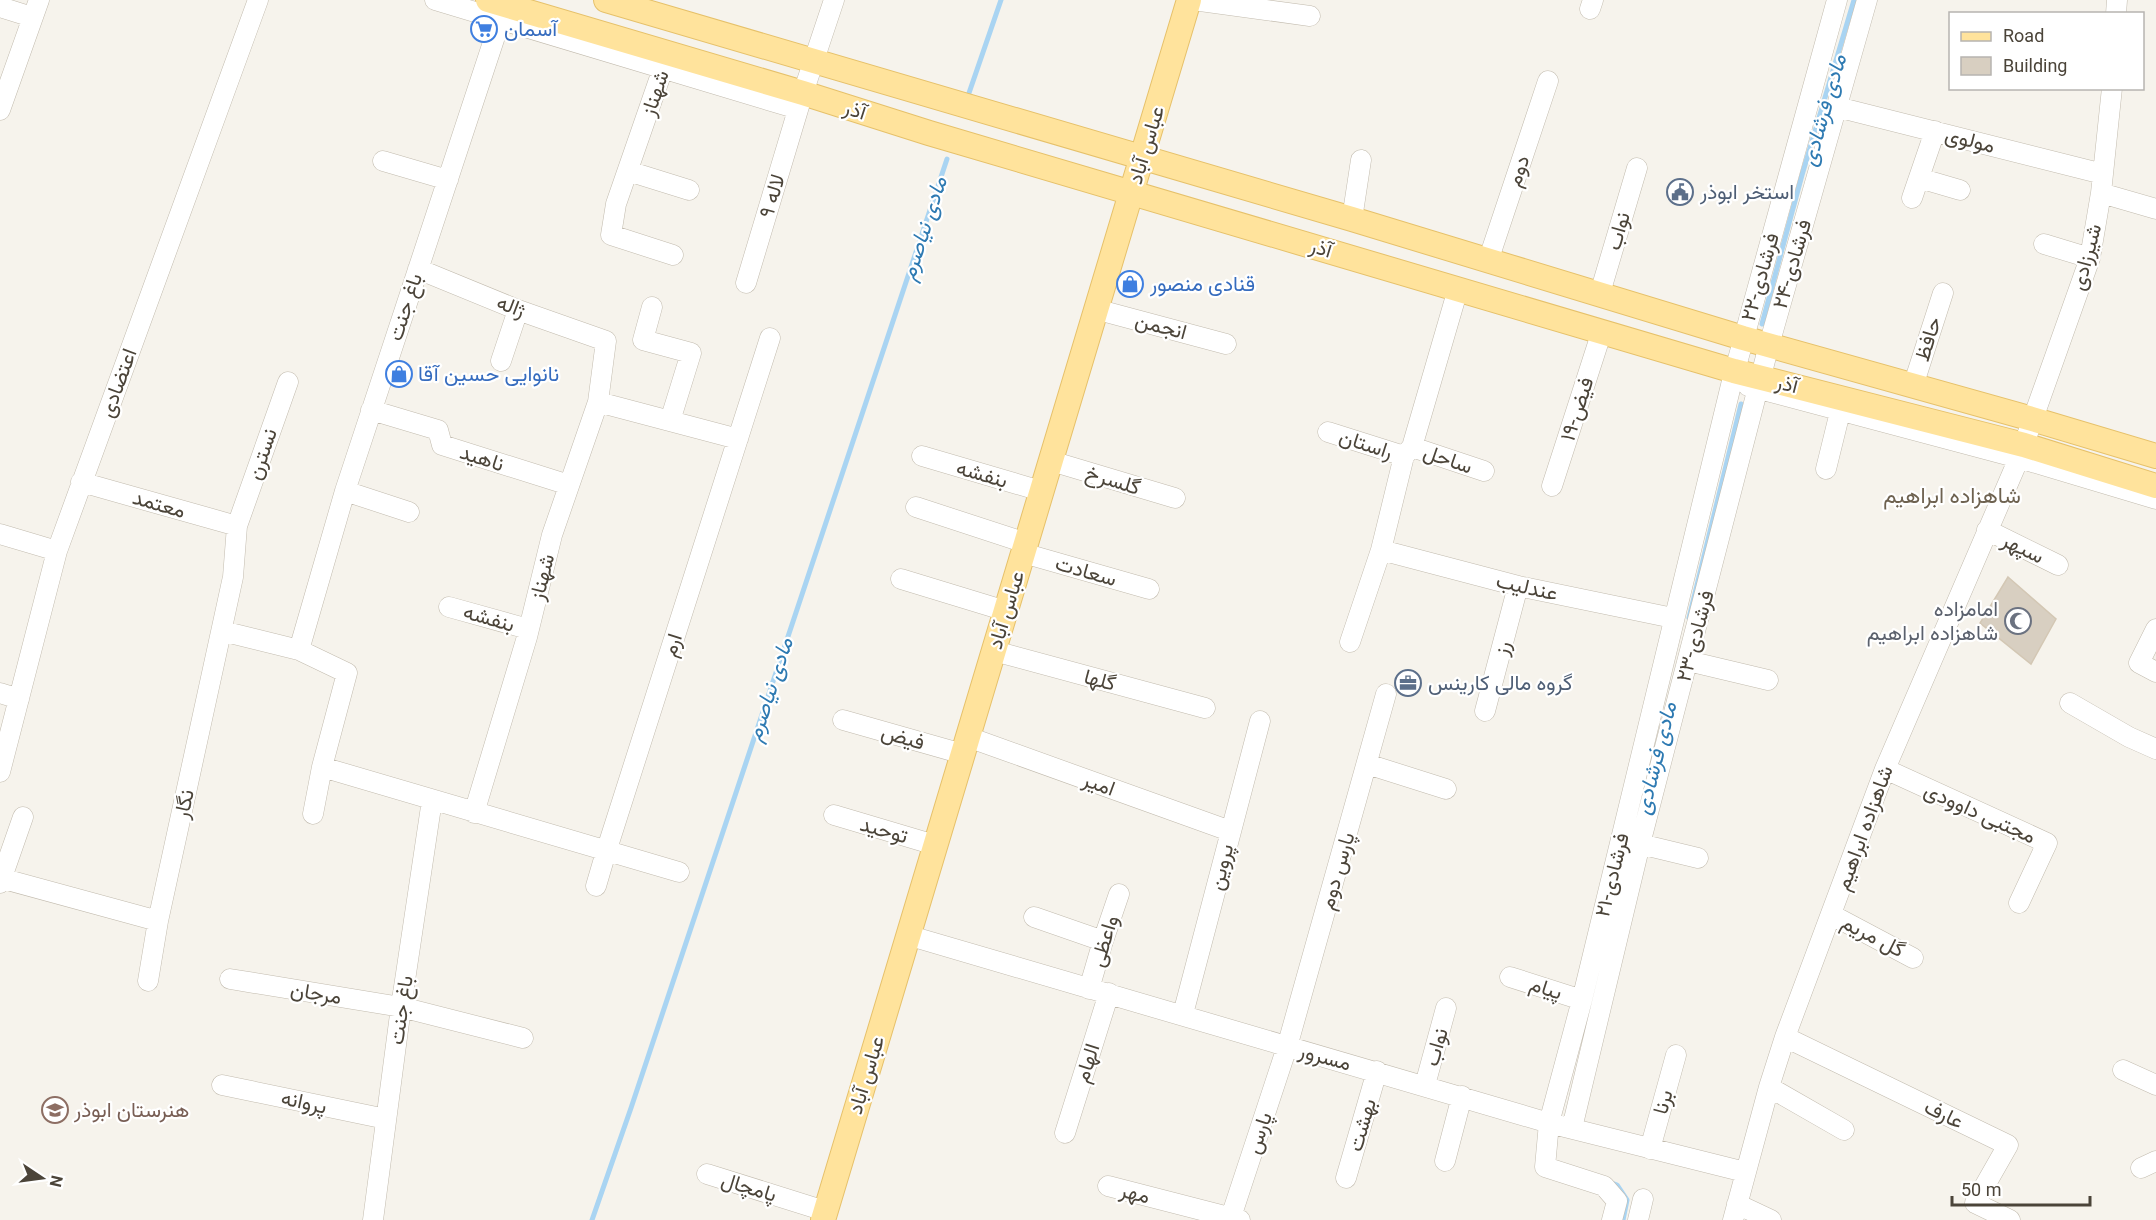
<svg xmlns="http://www.w3.org/2000/svg" width="2156" height="1220" viewBox="0 0 2156 1220" font-family="Roboto,Vazirmatn,sans-serif">
	<style>
		.lines { fill: none; stroke-linecap: round; stroke-linejoin: round }
		.stream { stroke: #a9d4f2; stroke-width: 5 }
		.building { fill: #d8cfc1; stroke: #d3c7b4; stroke-width: 1.5 }
		.minor-casing { stroke: #c2bbae; stroke-width: 21 }
		.major-casing { stroke: #e6c16a; stroke-width: 26 }
		.minor { stroke: #fff; stroke-width: 20 }
		.major { stroke: #ffe39c; stroke-width: 24 }
		.labels { text-anchor: middle; stroke-width: 4.5; stroke-linejoin: round; paint-order: stroke }
		.shop-label { font-size: 21px; fill: #366cbe; stroke: #fff; text-anchor: start }
		.street-label { font-size: 21px; fill: #4b4439; stroke: #fff }
		.service-label { font-size: 21px; fill: #4e5e75; stroke: #fff; text-anchor: start }
		.worship-label { font-size: 21px; fill: #5b616d; stroke: #fff; text-anchor: end }
		.education-label { font-size: 21px; fill: #785e54; stroke: #fff; text-anchor: start }
		.water-label { font-size: 22px; font-style: italic; fill: #2e7ab2; stroke: #fff }
		.neighbourhood-label { font-size: 22px; fill: #6e6250; stroke: #fff }
	</style>
	<rect width="100%" height="100%" fill="#f6f3ec"/>
	<g class="lines">
		<path class="stream" d="M969,93l32,-93
			M1762,324l40,-149 52,-175
			M1689,618l52,-214
			M1609,1182l8,3 10,15 -4,20
			M592,1220l39,-112 316,-949"/>
	</g>
	<path class="building" d="M2008,577l48,42 -25,45 -51,-41z"/>
	<g class="lines">
		<defs>
			<path id="minor" d="M435,0l363,109
				M1193,0l117,16
				M0,7l32,10
				M1590,9l3,-9
				M2116,14l1,-14
				M668,54l-52,150 -5,31 62,20
				M1837,107l266,67
				M0,110l39,-110
				M383,161l65,19
				M628,171l61,19
				M1919,178l41,12
				M2101,193l55,16
				M1912,198l23,-67
				M1352,219l9,-59
				M2044,244l46,14
				M1488,261l60,-180
				M418,269l100,41 88,31 -8,61 -46,133 -25,102 -53,176
				M746,283l57,-190 31,-93
				M1600,293l37,-125
				M652,307l-9,33 48,13 -21,68
				M1095,309l131,35
				M501,361l17,-51
				M1748,386l271,72 137,41
				M1913,386l30,-93
				M598,402l140,37
				M371,410l67,20 4,15 127,40
				M1328,432l76,24
				M1412,447l72,24
				M922,456l119,35
				M1051,461l124,37
				M1826,469l14,-57
				M81,482l156,44
				M1552,486l50,-155
				M345,491l64,21
				M916,507l110,36
				M1987,530l71,35
				M0,534l57,17
				M1381,550l137,36 155,32
				M1023,553l126,36
				M901,579l105,32
				M449,607l79,22
				M2156,629l-17,34 17,9
				M222,631l77,19 48,23 -25,94 -9,47
				M1350,642l31,-92 23,-94 8,-9 46,-158
				M299,650l46,-159 162,-491
				M994,651l211,57
				M1688,661l80,19
				M0,693l19,6
				M2070,703l59,34 27,12
				M1485,711l33,-125
				M843,720l120,34
				M968,737l262,94
				M1367,764l79,25
				M322,767l357,105
				M1885,769l162,74 -28,60
				M0,772l57,-221 201,-551
				M834,815l101,30
				M1640,844l58,14
				M0,878l158,43
				M0,883l23,-66
				M596,886l10,-34 164,-514
				M1832,915l81,43
				M1034,917l69,24
				M907,935l642,188 196,49
				M1510,977l72,23
				M230,979l171,28 122,31
				M148,981l10,-60 75,-344 4,-51 51,-144
				M1089,989l14,-48 16,-47
				M1183,1014l77,-293
				M1785,1037l223,108 -33,58 35,17
				M2123,1070l33,15
				M222,1085l164,34
				M1425,1085l21,-77
				M1769,1087l75,43
				M1572,1128l68,-284 129,-499 98,-345
				M1065,1133l44,-140
				M1650,1149l26,-94
				M1445,1161l17,-65
				M2141,1168l15,-7
				M707,1174l118,37
				M1346,1178l31,-107
				M1108,1186l132,34
				M1737,1204l34,16
				M373,1220l28,-213 31,-207
				M1230,1220l57,-173 99,-353
				M1612,1220l5,-19 -13,-15 -59,-19 4,-44 33,-123 150,-619 105,-381
				M1638,1220l5,-21
				M1733,1220l36,-133 16,-50 100,-268 134,-311 71,-200 11,-65 11,-105"/>
			<path id="major" d="M488,0l315,93 126,40 805,238 290,74 132,41
				M606,0l746,219 391,119 289,81 124,37
				M823,1220l366,-1220"/>
		</defs>
		<use href="#minor" class="minor-casing"/>
		<use href="#major" class="major-casing"/>
		<use href="#minor" class="minor"/>
		<use href="#major" class="major"/>
	</g>
	<defs>
		<symbol id="supermarket-ring" viewBox="-11 -11 22 22"><circle r="9.5" fill="#fff" stroke="#3f7fe0" stroke-width="1.5"/><path d="M-6-5.5h2.5l.6 2H6L4.5 2H-2.5L-4.4-4H-6ZM-1.5 3.2a1.3 1.3 0 1 0 .1 0ZM3 3.2a1.3 1.3 0 1 0 .1 0Z" fill="#3f7fe0"/></symbol>
		<symbol id="civic-ring" viewBox="-11 -11 22 22"><circle r="9.5" fill="#fff" stroke="#5c6f8a" stroke-width="1.5"/><path d="M-.6-6.5H3V-4.5H.6V-3L4-1V1h2V6H-6V1h2V-1L-.6-3ZM-1.2 2.5V6h2.4V2.5Z" fill="#5c6f8a"/></symbol>
		<symbol id="shop-ring" viewBox="-11 -11 22 22"><circle r="9.5" fill="#fff" stroke="#3f7fe0" stroke-width="1.5"/><path d="M-5-2.5h2.3a2.7 3.5 0 0 1 5.4 0H5L5.5 6h-11ZM-1.5-2.5h3a1.5 2.3 0 0 0-3 0Z" fill="#3f7fe0"/></symbol>
		<symbol id="mosque-ring" viewBox="-11 -11 22 22"><circle r="9.5" fill="#fff" stroke="#6b7280" stroke-width="1.5"/><path d="M3.5-4.9A6 6 0 1 0 3.5 4.9A5 5 0 1 1 3.5-4.9Z" fill="#6b7280"/></symbol>
		<symbol id="office-ring" viewBox="-11 -11 22 22"><circle r="9.5" fill="#fff" stroke="#5c6f8a" stroke-width="1.5"/><path d="M-6-3h4V-5.5h4V-3h4V5H-6ZM-1-4.5V-3h2v-1.5ZM-6 0V1H6V0Z" fill="#5c6f8a"/></symbol>
		<symbol id="school-ring" viewBox="-11 -11 22 22"><circle r="9.5" fill="#fff" stroke="#8d6e63" stroke-width="1.5"/><path d="M0-5L7-2L0 1L-7-2ZM-4 1L0 2.5L4 1V4Q0 6-4 4Z" fill="#8d6e63"/></symbol>
	</defs>
	<g fill-rule="evenodd">
		<use href="#supermarket-ring" x="469" y="14" width="30" height="30"/>
		<use href="#civic-ring" x="1665" y="177" width="30" height="30"/>
		<use href="#shop-ring" x="1115" y="269" width="30" height="30"/>
		<use href="#shop-ring" x="384" y="359" width="30" height="30"/>
		<use href="#mosque-ring" x="2003" y="606" width="30" height="30"/>
		<use href="#office-ring" x="1393" y="668" width="30" height="30"/>
		<use href="#school-ring" x="40" y="1095" width="30" height="30"/>
	</g>
	<g class="labels">
		<g class="shop-label">
			<text x="504" y="36">آسمان</text>
			<text x="1150" y="291">قنادی منصور</text>
			<text x="418" y="381">نانوایی حسین آقا</text>
		</g>
		<g class="street-label">
			<text transform="translate(655 93) rotate(-71)" y="7">شهناز</text>
			<text transform="translate(855 110) rotate(18)" y="7">آذر</text>
			<text transform="translate(1970 140) rotate(14)" y="7">مولوی</text>
			<text transform="translate(1146 145) rotate(-73)" y="7">عباس آباد</text>
			<text transform="translate(1518 171) rotate(-71)" y="7">دوم</text>
			<text transform="translate(772 196) rotate(-73)" y="7">۹ لاله</text>
			<text transform="translate(1618 231) rotate(-74)" y="7">نواب</text>
			<text transform="translate(1321 248) rotate(17)" y="7">آذر</text>
			<text transform="translate(2086 257) rotate(-75)" y="7">شیرزادی</text>
			<text transform="translate(1792 264) rotate(-74)" y="7">۲۴-فرشادی</text>
			<text transform="translate(1760 277) rotate(-74)" y="7">۲۲-فرشادی</text>
			<text transform="translate(511 306) rotate(21)" y="7">ژاله</text>
			<text transform="translate(405 307) rotate(-72)" y="7">باغ جنت</text>
			<text transform="translate(1161 326) rotate(15)" y="7">انجمن</text>
			<text transform="translate(1928 339) rotate(-73)" y="7">حافظ</text>
			<text transform="translate(118 383) rotate(-70)" y="7">اعتضادی</text>
			<text transform="translate(1787 384) rotate(14)" y="7">آذر</text>
			<text transform="translate(1577 409) rotate(-72)" y="7">۱۹-فیض</text>
			<text transform="translate(1366 444) rotate(18)" y="7">راستان</text>
			<text transform="translate(262 454) rotate(-71)" y="7">نسترن</text>
			<text transform="translate(482 458) rotate(18)" y="7">ناهید</text>
			<text transform="translate(1448 459) rotate(19)" y="7">ساحل</text>
			<text transform="translate(982 474) rotate(16)" y="7">بنفشه</text>
			<text transform="translate(1113 480) rotate(17)" y="7">گلسرخ</text>
			<text transform="translate(159 504) rotate(16)" y="7">معتمد</text>
			<text transform="translate(2023 548) rotate(26)" y="7">سپهر</text>
			<text transform="translate(1086 571) rotate(16)" y="7">سعادت</text>
			<text transform="translate(542 577) rotate(-76)" y="7">شهناز</text>
			<text transform="translate(1527 587) rotate(13)" y="7">عندلیب</text>
			<text transform="translate(1006 610) rotate(-73)" y="7">عباس آباد</text>
			<text transform="translate(489 618) rotate(16)" y="7">بنفشه</text>
			<text transform="translate(1695 636) rotate(-75)" y="7">۲۳-فرشادی</text>
			<text transform="translate(672 645) rotate(-72)" y="7">ارم</text>
			<text transform="translate(1502 648) rotate(-75)" y="7">رز</text>
			<text transform="translate(1100 680) rotate(15)" y="7">گلها</text>
			<text transform="translate(903 737) rotate(16)" y="7">فیض</text>
			<text transform="translate(1099 784) rotate(20)" y="7">امیر</text>
			<text transform="translate(184 804) rotate(-78)" y="7">نگار</text>
			<text transform="translate(1980 813) rotate(24)" y="7">مجتبی داوودی</text>
			<text transform="translate(1864 828) rotate(-70)" y="7">شاهزاده ابراهیم</text>
			<text transform="translate(884 830) rotate(16)" y="7">توحید</text>
			<text transform="translate(1221 867) rotate(-76)" y="7">پروین</text>
			<text transform="translate(1337 871) rotate(-74)" y="7">پارس دوم</text>
			<text transform="translate(1612 875) rotate(-76)" y="7">۲۱-فرشادی</text>
			<text transform="translate(1873 936) rotate(27)" y="7">گل مریم</text>
			<text transform="translate(1104 941) rotate(-73)" y="7">واعظی</text>
			<text transform="translate(1546 988) rotate(18)" y="7">پیام</text>
			<text transform="translate(316 993) rotate(9)" y="7">مرجان</text>
			<text transform="translate(401 1010) rotate(-82)" y="7">باغ جنت</text>
			<text transform="translate(1436 1047) rotate(-74)" y="7">نواب</text>
			<text transform="translate(1325 1057) rotate(15)" y="7">مسرور</text>
			<text transform="translate(1087 1063) rotate(-72)" y="7">الهام</text>
			<text transform="translate(866 1075) rotate(-73)" y="7">عباس آباد</text>
			<text transform="translate(304 1102) rotate(12)" y="7">پروانه</text>
			<text transform="translate(1663 1102) rotate(-75)" y="7">برنا</text>
			<text transform="translate(1944 1114) rotate(26)" y="7">عارف</text>
			<text transform="translate(1362 1125) rotate(-74)" y="7">بهشت</text>
			<text transform="translate(1259 1133) rotate(-72)" y="7">پارس</text>
			<text transform="translate(749 1187) rotate(17)" y="7">پامچال</text>
			<text transform="translate(1135 1193) rotate(14)" y="7">مهر</text>
		</g>
		<g class="service-label">
			<text x="1700" y="199">استخر ابوذر</text>
			<text x="1428" y="690">گروه مالی کارینس</text>
		</g>
		<g class="worship-label">
			<text x="1998" y="616">امامزاده<tspan x="1998" dy="24">شاهزاده ابراهیم</tspan></text>
		</g>
		<g class="education-label">
			<text x="74" y="1117">هنرستان ابوذر</text>
		</g>
		<g class="water-label">
			<text transform="translate(1823 110) rotate(-74)" y="8">مادی فرشادی</text>
			<text transform="translate(923 228) rotate(-72)" y="8">مادی نیاصرم</text>
			<text transform="translate(769 689) rotate(-72)" y="8">مادی نیاصرم</text>
			<text transform="translate(1655 758) rotate(-76)" y="8">مادی فرشادی</text>
		</g>
		<g class="neighbourhood-label">
			<text x="1952" y="503">شاهزاده ابراهیم</text>
		</g>
	</g>
	<rect x="1949" y="12" width="195" height="78" fill="#ffffff" stroke="#b7b4b0" stroke-width="1.5"/>
	<rect x="1961" y="32" width="30" height="9" fill="#ffe39c" stroke="#b7b4b0" stroke-width="1.5"/>
	<text x="2003" y="42" font-size="18" fill="#4b4439">Road</text>
	<rect x="1961" y="57" width="30" height="18" fill="#d8cfc1" stroke="#b7b4b0" stroke-width="1.5"/>
	<text x="2003" y="72" font-size="18" fill="#4b4439">Building</text>
	<g transform="translate(42 1178) rotate(103)" stroke="#ffffff" stroke-width="4.5" paint-order="stroke">
	<path d="M0-4.5L10 22L0 15L-10 22Z" fill="#4b4439"/>
	<text y="-9" font-size="16" font-weight="bold" text-anchor="middle" fill="#4b4439">N</text>
	</g>
	<path d="M1952 1196v9h138v-9" fill="none" stroke="#4b4439" stroke-width="3"/>
	<text x="1961" y="1196" font-size="18" fill="#4b4439" stroke="#ffffff" stroke-width="4.5" paint-order="stroke">50 m</text>
</svg>
